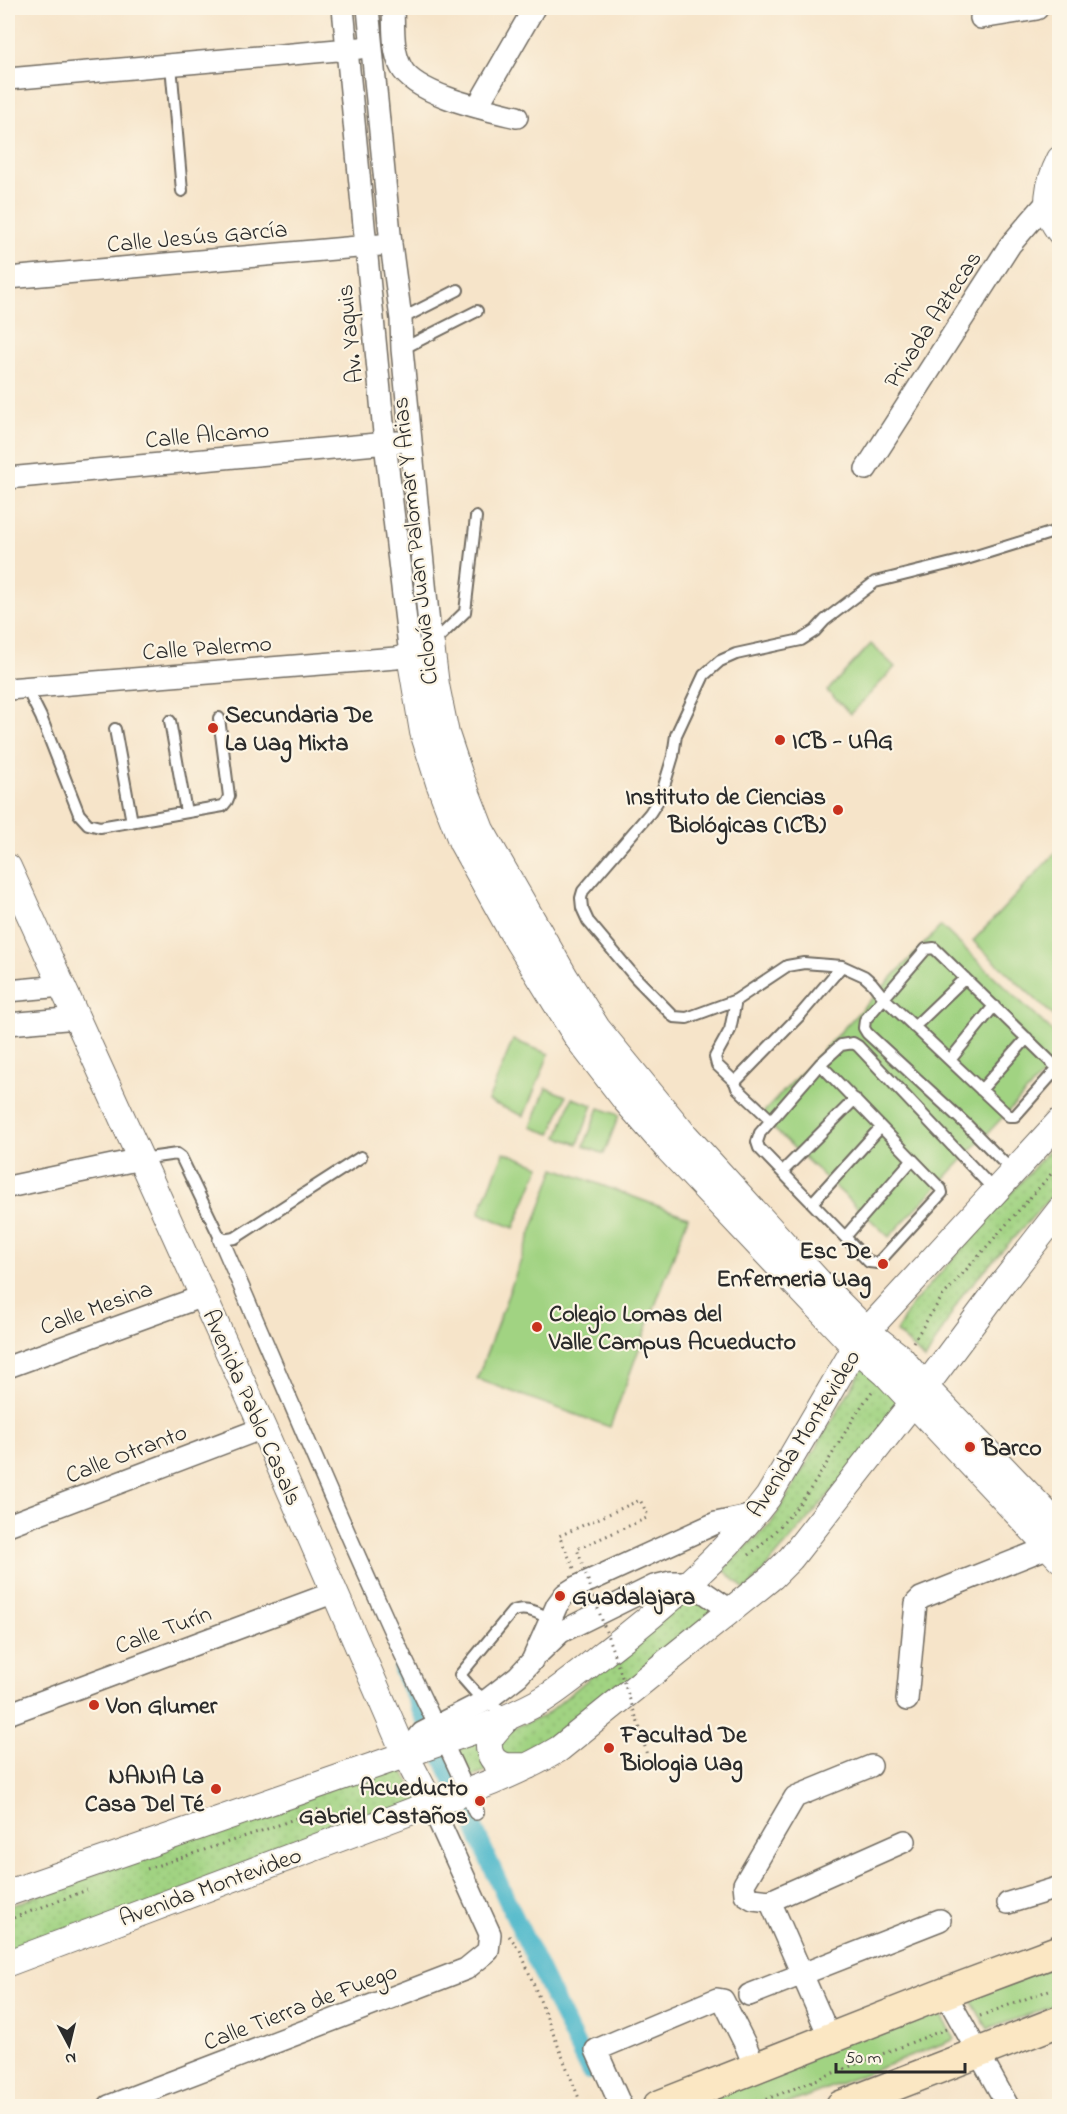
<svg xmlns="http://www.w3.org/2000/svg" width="1067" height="2114" viewBox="0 0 1067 2114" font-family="'Indie Flower',sans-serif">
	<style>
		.green { fill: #a1d382; stroke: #667f56; stroke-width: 1.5 }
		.park { fill: url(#park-dots); stroke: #667f56; stroke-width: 1.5 }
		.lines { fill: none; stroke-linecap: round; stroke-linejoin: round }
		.canal { stroke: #4eb8cb; stroke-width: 18 }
		.service-casing { stroke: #726c62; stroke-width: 14 }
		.pedestrian-casing { stroke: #726c62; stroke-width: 18 }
		.minor-casing { stroke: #726c62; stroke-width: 24 }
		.tertiary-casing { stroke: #726c62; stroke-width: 28 }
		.secondary-casing { stroke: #726c62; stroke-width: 33 }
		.path { stroke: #726c62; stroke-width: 3; stroke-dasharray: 1.5 4.5; stroke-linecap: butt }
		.service { stroke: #fff; stroke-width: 10 }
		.pedestrian { stroke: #fff; stroke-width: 15 }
		.minor { stroke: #fff; stroke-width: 21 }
		.tertiary { stroke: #fff; stroke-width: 26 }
		.secondary { stroke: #fbe7c3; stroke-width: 30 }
		.path-bridge { stroke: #726c62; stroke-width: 3; stroke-dasharray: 1.5 4.5; stroke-linecap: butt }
		.poi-dot { fill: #c8321e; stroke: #fcf5e5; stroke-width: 2 }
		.labels { text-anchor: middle; stroke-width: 4.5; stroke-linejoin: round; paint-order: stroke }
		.street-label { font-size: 24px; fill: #2b2b2b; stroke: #fcf5e5 }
		.poi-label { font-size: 24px; font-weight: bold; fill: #2b2b2b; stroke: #fcf5e5; text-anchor: start }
	</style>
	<defs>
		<pattern id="park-dots" width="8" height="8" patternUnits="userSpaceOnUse" patternTransform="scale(1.5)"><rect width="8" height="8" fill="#a1d382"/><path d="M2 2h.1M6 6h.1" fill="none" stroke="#8bb570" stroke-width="1.8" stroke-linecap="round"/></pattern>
	</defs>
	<rect width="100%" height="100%" fill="#fcf5e5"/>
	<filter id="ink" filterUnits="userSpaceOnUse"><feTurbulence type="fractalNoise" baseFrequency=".0167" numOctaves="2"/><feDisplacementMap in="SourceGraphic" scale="12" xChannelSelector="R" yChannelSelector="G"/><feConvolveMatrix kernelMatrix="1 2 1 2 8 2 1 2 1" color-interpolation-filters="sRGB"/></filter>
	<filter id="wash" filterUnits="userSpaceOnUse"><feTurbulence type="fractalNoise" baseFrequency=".008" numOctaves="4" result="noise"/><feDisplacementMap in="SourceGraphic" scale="24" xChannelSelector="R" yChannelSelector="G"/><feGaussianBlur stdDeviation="1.35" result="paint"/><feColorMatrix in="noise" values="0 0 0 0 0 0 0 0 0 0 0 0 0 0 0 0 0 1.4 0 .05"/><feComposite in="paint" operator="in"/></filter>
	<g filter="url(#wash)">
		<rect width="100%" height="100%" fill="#f6e4c9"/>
		<path class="green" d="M871,644l24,23 -44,47 -24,-23z
			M1059,849v172l-86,-80z
			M941,926l118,112v20l-170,179 -129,-121z
			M513,1040l36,14 -25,62 -36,-15z
			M546,1088l20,8 -15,38 -20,-7z
			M572,1098l21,7 -15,39 -20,-7z
			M599,1108l20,7 -15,39 -20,-8z
			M504,1152l36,14 -26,62 -35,-15z
			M555,1168l133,49 -78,210 -133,-48z
			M1059,1963v41l-71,25 -20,-33z
			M935,2006l20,33 -173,67h-106z"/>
		<path class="park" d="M1059,1139v49l-96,106 -38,66 -28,-28 13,-25z
			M867,1361l36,39 -43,59 -114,132 -23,-22 49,-47z
			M694,1590l29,21 -134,109 -50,27 -74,33 -11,-30 90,-34z
			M398,1762l22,39 -412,159v-53l189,-73z"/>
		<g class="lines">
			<path class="canal" d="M402,1670l108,237 79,164"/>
		</g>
	</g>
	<g filter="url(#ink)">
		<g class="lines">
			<defs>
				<path id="service" d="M171,65l11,126
					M401,319l57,-29
					M402,349l75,-38
					M431,645l34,-33 11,-95
					M26,687l15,30 38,97 9,10 12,3 123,-21 4,-5 2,-5 -10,-78
					M170,721l16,91
					M115,729l17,93
					M736,1000l-49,18 -13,-1 -39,-40 -47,-56 -6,-13 -1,-10 2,-7 67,-78 11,-17 12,-40 3,-21 28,-60 16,-14 16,-7 65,-14 14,-9 10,-11 50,-38 85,-21 100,-31
					M914,1027l51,-49
					M950,1060l44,-54
					M820,1064l121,125 1,4 -64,70 -9,-1 -110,-114 -2,-6 3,-9 60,-69 21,-19 12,-2 5,3 137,145
					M735,1082l-18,-17 -2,-8 15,-27 6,-30 51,-34 17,-3 38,3
					M981,1090l46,-52
					M771,1120l-34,-32 -2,-6 66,-68 41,-48 22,10 8,7 12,15 125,118h6l40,-45v-5l-121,-118 -8,1 -61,71 -1,8 3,5 100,92 46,47
					M141,1159l36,-5 4,3 40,83 14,-2 126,-81
					M782,1172l73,-73
					M812,1203l69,-76
					M845,1237l67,-77
					M507,1716l-32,-24 -15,-17 52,-63c13,-7 28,1 39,8"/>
				<path id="pedestrian" d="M221,1240c54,123 105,248 161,370 30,68 65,134 94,202"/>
				<path id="minor" d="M368,8l23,236 10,75 1,30 29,296
					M393,8c1,18 -1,42 8,59 14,28 87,43 116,50
					M981,18l56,-9v-1
					M8,79l352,-31
					M477,107l57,-99
					M8,278l372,-33
					M866,469l144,-224 38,-44
					M8,478l390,-36
					M8,689l388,-31 14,-3 -25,-212 -42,-435
					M8,991l54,-5
					M8,1024l69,-6
					M8,1187l133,-28
					M8,1367l195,-71
					M8,1525l255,-97
					M540,1652l21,-20 93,-46 17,-4h18l41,28
					M907,1700l9,-97 5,-5 128,-51
					M8,1714l327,-122
					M405,1754l17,-21 65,-33 31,-24 14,-15 25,-56 8,-11 11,-7 140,-64 38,-8
					M871,1766l-76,31 -51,87 1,10 8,5 17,2 135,-60
					M770,1901l60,137
					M1008,1903l52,-16
					M945,1993l63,113
					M749,1995l191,-75
					M109,2106l357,-137 22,-18 2,-17 -59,-130
					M621,2106l-25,-56 121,-51 6,1 23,46 9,22"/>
				<path id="tertiary" d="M1060,159c-12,24 -19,50 0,73
					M431,645l5,40 10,49 13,39 22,57 84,147 32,51 86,105 146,160 39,39 32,25 25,30 135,140
					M410,655l13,77 16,51 23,60 48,86 68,110 48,62 41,47 189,200 30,26 174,185
					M8,867l255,561 142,326 26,50
					M508,1717c-5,7 -14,14 -18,22 -2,5 -1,10 0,14 6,17 24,13 38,13
					M8,1893l474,-165c21,-9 42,-17 62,-29 22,-14 42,-31 62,-47 59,-45 117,-96 162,-155l84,-144 25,-33 183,-199
					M8,1963l423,-159c44,-14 88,-31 128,-55l213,-172 19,-19 134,-171 74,-99 61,-78"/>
				<path id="secondary" d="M658,2106l287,-113 115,-43
					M841,2106l219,-85"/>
			</defs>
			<use href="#service" class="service-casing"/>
			<use href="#pedestrian" class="pedestrian-casing"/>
			<use href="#minor" class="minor-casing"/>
			<use href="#tertiary" class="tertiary-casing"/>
			<use href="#secondary" class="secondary-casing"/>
			<path class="path" d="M913,1342l29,-45 118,-133
				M749,1555c22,-18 43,-40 60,-64 23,-33 40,-70 65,-102
				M574,1568l-15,-32 81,-36 9,17
				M642,1734l5,22
				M147,1869l129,-43 46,-18
				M8,1920l79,-30
				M509,1936l11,14 62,156
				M980,2016l80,-30
				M749,2106l197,-77"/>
			<use href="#service" class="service"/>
			<use href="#pedestrian" class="pedestrian"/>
			<use href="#minor" class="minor"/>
			<use href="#tertiary" class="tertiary"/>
			<use href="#secondary" class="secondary"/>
			<path class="path-bridge" d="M642,1734l-65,-185 72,-32"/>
		</g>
	</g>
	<g class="poi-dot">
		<circle cx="213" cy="728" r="6"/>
		<circle cx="780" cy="740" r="6"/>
		<circle cx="838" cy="810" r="6"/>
		<circle cx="883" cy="1264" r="6"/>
		<circle cx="537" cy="1327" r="6"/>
		<circle cx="970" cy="1447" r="6"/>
		<circle cx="560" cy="1596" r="6"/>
		<circle cx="94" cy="1705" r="6"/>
		<circle cx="609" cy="1748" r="6"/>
		<circle cx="216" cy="1789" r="6"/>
		<circle cx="480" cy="1801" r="6"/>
	</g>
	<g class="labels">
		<g class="street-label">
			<text transform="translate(197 236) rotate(-5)" y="8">Calle Jesús García</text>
			<text transform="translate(932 319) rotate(-57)" y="8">Privada Aztecas</text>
			<text transform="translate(349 334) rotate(-96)" y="8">Av. Yaquis</text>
			<text transform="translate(207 434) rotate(-5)" y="8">Calle Alcamo</text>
			<text transform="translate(414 541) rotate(-96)" y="8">Ciclovía Juan Palomar Y Arias</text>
			<text transform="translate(207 647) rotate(-4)" y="8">Calle Palermo</text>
			<text transform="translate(96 1307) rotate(-20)" y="8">Calle Mesina</text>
			<text transform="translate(253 1407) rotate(66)" y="8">Avenida Pablo Casals</text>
			<text transform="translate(803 1433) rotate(-58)" y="8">Avenida Montevideo</text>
			<text transform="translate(126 1453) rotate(-21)" y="8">Calle Otranto</text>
			<text transform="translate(163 1629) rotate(-20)" y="8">Calle Turín</text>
			<text transform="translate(210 1886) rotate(-20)" y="8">Avenida Montevideo</text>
			<text transform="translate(300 2006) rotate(-21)" y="8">Calle Tierra de Fuego</text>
		</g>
		<g class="poi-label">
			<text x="225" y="722">Secundaria De<tspan x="225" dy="28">La Uag Mixta</tspan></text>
			<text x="792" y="748">ICB - UAG</text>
			<text x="826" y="804" text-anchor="end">Instituto de Ciencias<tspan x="826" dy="28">Biológicas (ICB)</tspan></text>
			<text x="871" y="1258" text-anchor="end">Esc De<tspan x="871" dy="28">Enfermeria Uag</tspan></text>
			<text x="549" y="1321">Colegio Lomas del<tspan x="549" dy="28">Valle Campus Acueducto</tspan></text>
			<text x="982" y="1455">Barco</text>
			<text x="572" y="1604">Guadalajara</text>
			<text x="106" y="1713">Von Glumer</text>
			<text x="621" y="1742">Facultad De<tspan x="621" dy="28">Biologia Uag</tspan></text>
			<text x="204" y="1783" text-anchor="end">NANIA La<tspan x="204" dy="28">Casa Del Té</tspan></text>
			<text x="468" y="1795" text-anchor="end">Acueducto<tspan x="468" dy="28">Gabriel Castaños</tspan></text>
		</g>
	</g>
	<rect width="1067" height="2114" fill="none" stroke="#fcf5e5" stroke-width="30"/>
	<g transform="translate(69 2045) rotate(173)" stroke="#fcf5e5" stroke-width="4.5" paint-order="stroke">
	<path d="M0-4.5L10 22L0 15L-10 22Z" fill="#2b2b2b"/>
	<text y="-9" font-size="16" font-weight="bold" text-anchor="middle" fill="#2b2b2b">N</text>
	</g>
	<path d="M836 2063v9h129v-9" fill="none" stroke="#2b2b2b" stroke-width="3"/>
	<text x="845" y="2063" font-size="18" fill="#2b2b2b" stroke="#fcf5e5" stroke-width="4.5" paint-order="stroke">50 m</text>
</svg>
